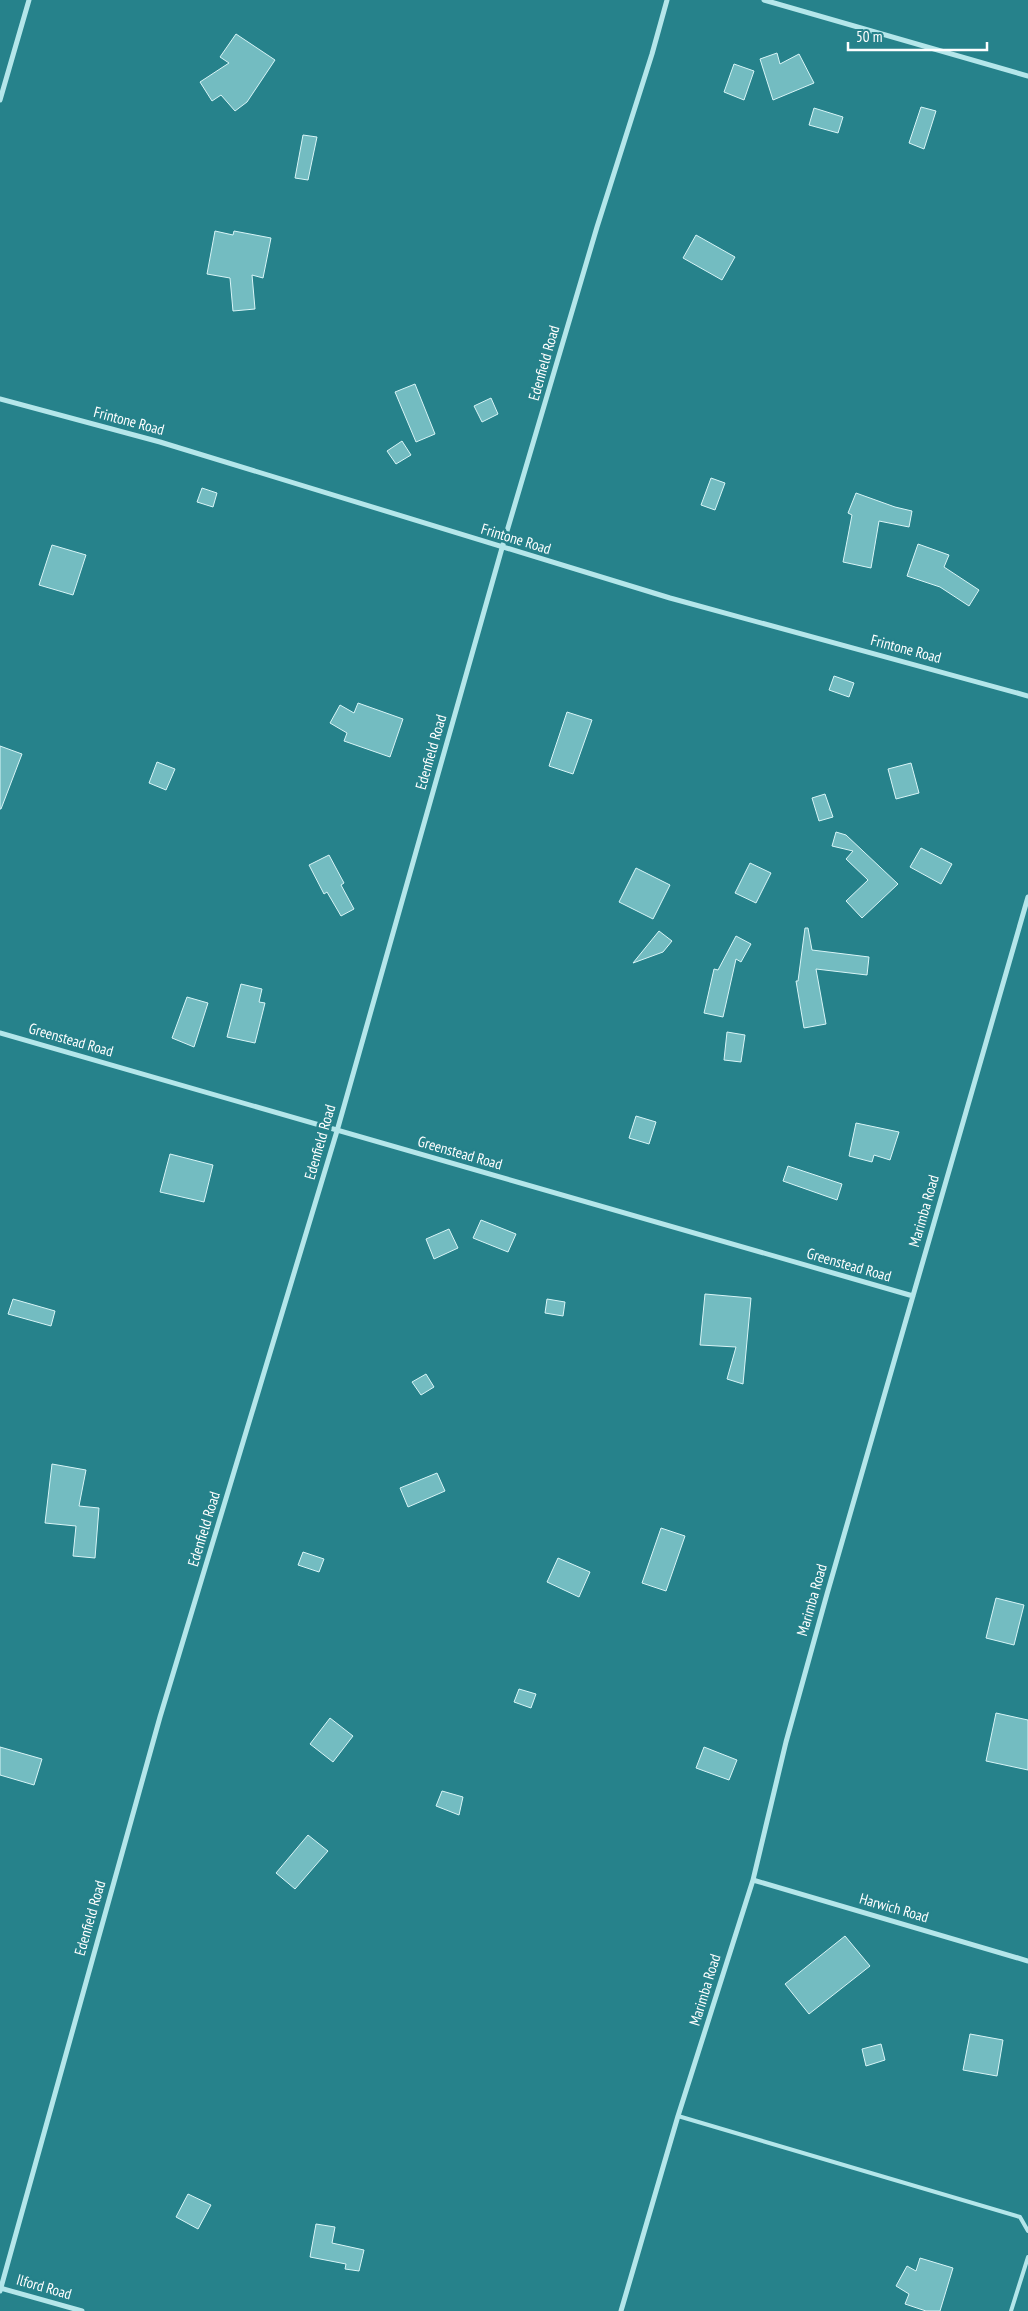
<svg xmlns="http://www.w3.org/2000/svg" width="1028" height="2311" viewBox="0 0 1028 2311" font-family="'PT Sans Narrow',sans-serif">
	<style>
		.building { fill: #73bcc1; stroke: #d8f5f7 }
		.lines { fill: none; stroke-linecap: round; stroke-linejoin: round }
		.service { stroke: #b4e6ea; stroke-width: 4 }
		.minor { stroke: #b4e6ea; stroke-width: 5 }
		.labels { text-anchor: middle; stroke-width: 5; stroke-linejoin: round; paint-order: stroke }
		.street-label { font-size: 15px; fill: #fff; stroke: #26828b }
	</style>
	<rect width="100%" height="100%" fill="#26828b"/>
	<path class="building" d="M236,34l39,26 -28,42 -12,9 -14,-16 -9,6 -12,-19 29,-19 -9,-6z
		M777,53l3,11 19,-10 15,29 -41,17 -13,-41z
		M734,64l20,7 -10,29 -20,-8z
		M921,107l15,4 -12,38 -15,-6z
		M814,108l29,9 -5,16 -29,-8z
		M303,135l14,2 -9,43 -13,-2z
		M215,231l18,4 1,-4 37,7 -8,40 -11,-3 3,34 -22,2 -3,-33 -23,-4z
		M696,235l39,22 -13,23 -39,-22z
		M415,384l20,50 -19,8 -21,-50z
		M491,398l7,16 -16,8 -8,-16z
		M402,441l9,14 -15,9 -9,-13z
		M711,478l14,5 -10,27 -14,-5z
		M202,488l15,5 -4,14 -16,-5z
		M856,493l39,14 17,4 -3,16 -30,-6 -8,47 -28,-6 9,-47 -4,-2z
		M918,544l31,11 -5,12 35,23 -10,16 -29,-19 -33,-11z
		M52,545l34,10 -13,40 -34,-10z
		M834,676l20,7 -5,14 -20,-7z
		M358,703l45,16 -13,38 -46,-16 3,-8 -17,-10 10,-18 14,8z
		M567,712l25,8 -19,54 -24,-8z
		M0,746l22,8 -21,55h-1z
		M157,762l18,7 -9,21 -17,-7z
		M911,763l8,30 -23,6 -8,-30z
		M825,794l8,23 -14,4 -7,-23z
		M836,832l10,3 52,49 -36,34 -16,-17 22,-21 -22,-21 7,-8 -21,-5z
		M921,848l31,16 -11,20 -31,-17z
		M329,855l15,28 -3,2 13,24 -13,7 -14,-24 -3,2 -15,-29z
		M750,863l21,10 -15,30 -21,-10z
		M636,868l34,17 -17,34 -34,-17z
		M805,928h3l4,22 57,7 -2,18 -51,-6 10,55 -22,4 -8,-47h2z
		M659,931l13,10 -9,11 -30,11z
		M736,936l15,8 -10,18 -5,-3 -13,58 -19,-4 10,-44 4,1z
		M241,984l21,5 -3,13 6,1 -10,40 -28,-6z
		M187,997l21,6 -14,44 -22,-9z
		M727,1032l18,3 -4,27 -17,-2z
		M636,1116l20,6 -7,22 -20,-6z
		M856,1123l43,9 -9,28 -16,-5 -2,7 -23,-6z
		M170,1154l43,11 -9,37 -44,-10z
		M788,1166l54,18 -5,16 -54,-19z
		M481,1220l35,14 -8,18 -35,-14z
		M449,1229l9,19 -24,11 -8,-20z
		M705,1294l46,4 -8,86 -16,-5 9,-32 -36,-2z
		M13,1299l42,12 -4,15 -43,-12z
		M547,1299l18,3 -2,14 -18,-3z
		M426,1374l8,13 -13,8 -9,-13z
		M52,1464l34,6 -7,36 20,2 -4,50 -22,-2 3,-30 -31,-3z
		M437,1473l8,18 -37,16 -8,-19z
		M661,1528l24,8 -19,55 -24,-8z
		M303,1552l21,7 -5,13 -21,-7z
		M558,1558l32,14 -11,25 -32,-15z
		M996,1598l28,7 -10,40 -28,-7z
		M519,1689l17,5 -5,14 -17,-6z
		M996,1713l32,7v50l-42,-9z
		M330,1718l23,18 -20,26 -23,-18z
		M0,1747l42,12 -8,26 -34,-10z
		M704,1747l33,13 -8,20 -33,-12z
		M442,1791l21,6 -4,18 -23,-9z
		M308,1835l20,16 -33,38 -19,-16z
		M845,1936l25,30 -61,48 -24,-30z
		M970,2034l33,6 -6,36 -34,-6z
		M881,2044l4,16 -19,6 -4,-17z
		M188,2194l23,11 -13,24 -22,-12z
		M316,2224l19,3 -3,16 32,7 -5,21 -14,-2 1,-5 -36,-7z
		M920,2258l33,10 -13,43h-14l-21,-7 4,-10 -13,-8 11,-20 9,5z"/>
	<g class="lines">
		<path class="service" d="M678,2116l342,101 8,14
			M1011,2311l17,-54"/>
		<path class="minor" d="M764,0l264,76
			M0,100l29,-100
			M0,399l160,43 510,156 358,98
			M0,1033l913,263
			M753,1880l275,81
			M0,2288l82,23
			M0,2291l160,-574 177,-586 165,-583 95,-321 55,-173 15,-54
			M621,2311l57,-195 75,-236 33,-138 41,-148 201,-697"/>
	</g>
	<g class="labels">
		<g class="street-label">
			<text transform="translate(544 363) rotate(-74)" y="5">Edenfield Road</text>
			<text transform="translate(129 421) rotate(15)" y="5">Frintone Road</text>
			<text transform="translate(516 539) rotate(17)" y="5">Frintone Road</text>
			<text transform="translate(906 649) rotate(15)" y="5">Frintone Road</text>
			<text transform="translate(431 752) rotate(-74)" y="5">Edenfield Road</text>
			<text transform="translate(71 1040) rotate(16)" y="5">Greenstead Road</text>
			<text transform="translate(320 1142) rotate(-74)" y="5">Edenfield Road</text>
			<text transform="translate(460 1153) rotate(16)" y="5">Greenstead Road</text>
			<text transform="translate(924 1211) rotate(-74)" y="5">Marimba Road</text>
			<text transform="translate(849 1265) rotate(16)" y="5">Greenstead Road</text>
			<text transform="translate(204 1529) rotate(-73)" y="5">Edenfield Road</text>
			<text transform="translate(812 1600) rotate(-74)" y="5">Marimba Road</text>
			<text transform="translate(894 1908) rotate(16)" y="5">Harwich Road</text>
			<text transform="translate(90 1918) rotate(-74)" y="5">Edenfield Road</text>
			<text transform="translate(705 1990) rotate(-73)" y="5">Marimba Road</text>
			<text transform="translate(44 2287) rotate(16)" y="5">Ilford Road</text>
		</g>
	</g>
	<path d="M848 42v8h139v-8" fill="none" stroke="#ffffff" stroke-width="2.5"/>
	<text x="856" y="42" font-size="15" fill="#ffffff" stroke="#26828b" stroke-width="4" paint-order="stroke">50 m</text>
</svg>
